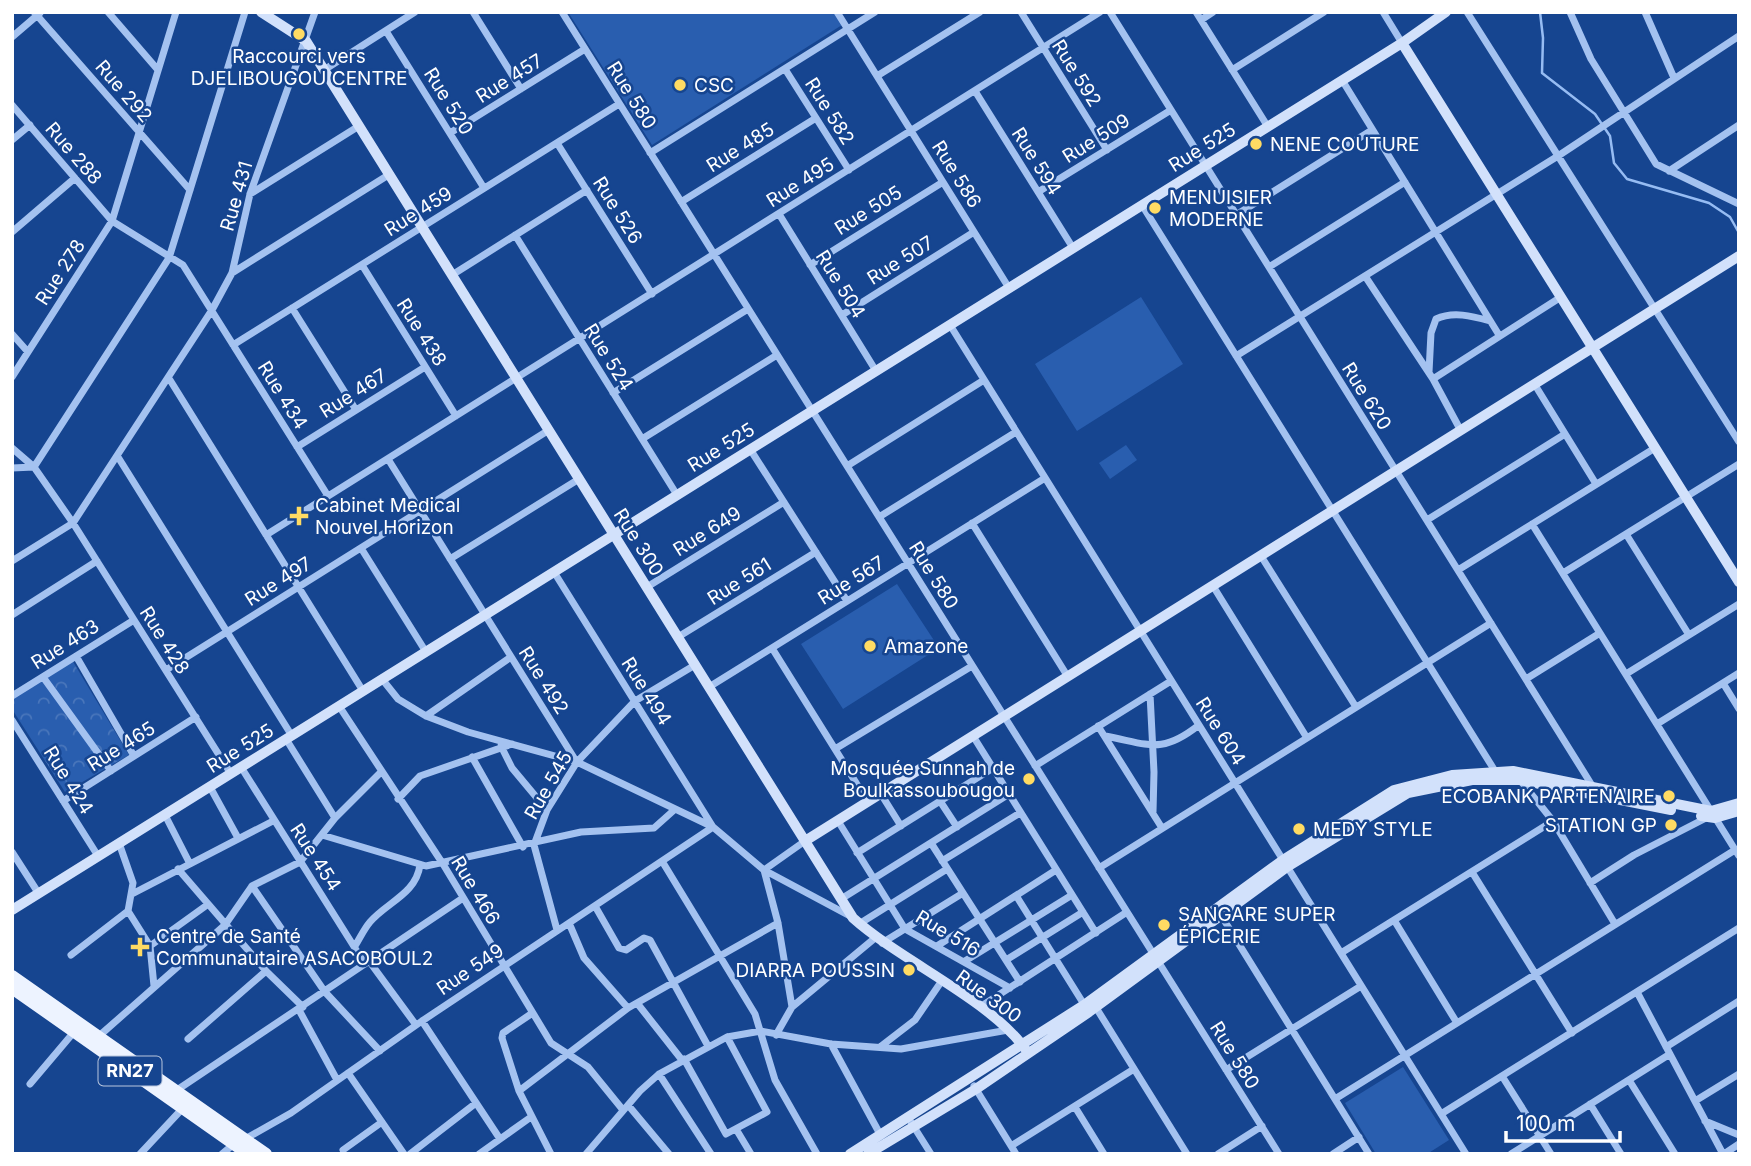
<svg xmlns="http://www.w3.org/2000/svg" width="1751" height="1166" viewBox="0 0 1751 1166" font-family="Inter,sans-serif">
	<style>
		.grass { fill: #295eaf }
		.park { fill: url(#park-crowns) }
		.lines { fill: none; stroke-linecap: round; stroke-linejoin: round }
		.stream { stroke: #96bcf3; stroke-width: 2.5 }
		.street { stroke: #a4c2f0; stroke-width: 7 }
		.secondary { stroke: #d2e1fb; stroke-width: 10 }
		.primary { stroke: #edf3ff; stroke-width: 12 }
		.poi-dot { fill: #ffdb63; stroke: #164590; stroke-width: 2.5 }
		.labels { text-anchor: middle; stroke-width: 5; stroke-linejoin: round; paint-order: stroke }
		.shield { fill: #164590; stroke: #b9c7de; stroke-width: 2 }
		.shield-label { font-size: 18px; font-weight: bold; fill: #fff }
		.poi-label { font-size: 19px; fill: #fff; stroke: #164590; text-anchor: start }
		.street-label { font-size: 19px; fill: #fff; stroke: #164590 }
	</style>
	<defs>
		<pattern id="park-crowns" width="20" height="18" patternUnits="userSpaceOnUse" patternTransform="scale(1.75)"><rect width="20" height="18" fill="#295eaf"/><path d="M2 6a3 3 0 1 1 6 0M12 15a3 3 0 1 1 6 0" fill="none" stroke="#4976bb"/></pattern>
	</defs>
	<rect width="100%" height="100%" fill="#164590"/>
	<path class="grass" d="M568,12h266l8,13 -190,120z
		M1141,297l42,67 -106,67 -42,-67z
		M1126,445l11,15 -27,19 -11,-16z
		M897,584l42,64 -96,61 -42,-65z
		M1403,1067l46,73 -22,14h-51l-31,-51z"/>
	<path class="park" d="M72,660l57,95 -64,37 -53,-83v-10z"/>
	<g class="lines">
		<path class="stream" d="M1540,12l3,26 -1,35 53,41 15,22 4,27 13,16 82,24 21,14 9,16"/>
		<path class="street" d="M34,12l156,178
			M108,12l50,58
			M473,12l48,77
			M562,12l717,1142
			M837,12l172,276
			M1021,12l86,138
			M1110,12l483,775
			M1196,12l72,115
			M1383,12l19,31
			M1467,12l272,430
			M1570,12l21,47 65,105 83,40
			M1645,12l29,66
			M1201,20l12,-8
			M386,31l98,157
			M12,37l28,-24
			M785,69l64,101
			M324,70l91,-58
			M1232,70l92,-58
			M877,76l103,-64
			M1342,80l157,255
			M975,91l98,157
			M12,105l100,116 71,44 145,231
			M450,133l135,-84
			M12,140l18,-15
			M557,143l95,151
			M650,153l225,-141
			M1669,171l70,-46
			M1038,192l133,-82
			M250,194l109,-68
			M681,202l135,-84
			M1142,205l353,566
			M779,214l97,157
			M1236,215l136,-85
			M12,232l63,-54
			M515,235l162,260
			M362,265l94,151
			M810,265l133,-83
			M1269,267l136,-85
			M232,273l158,-99
			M452,275l135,-85
			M1365,276l68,103 28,52
			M292,308l64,102
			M842,315l132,-83
			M950,325l516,829
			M12,334l16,18
			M233,345l386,-241
			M1236,356l322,-200 181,-120
			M1429,372l2,-39 5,-14c17,-8 36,-3 54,2
			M12,377l100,-156 64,-209
			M1433,379l128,-82
			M170,380l193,311
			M1535,385l61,99
			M613,393l135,-84
			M642,439l135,-84
			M297,447l128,-80
			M12,448l22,19 39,56 158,251
			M750,449l97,152
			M118,457l174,279
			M388,459l188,302
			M847,466l137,-86
			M12,468l22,-1 135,-209 76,-246
			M879,517l137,-85
			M1427,520l138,-86
			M972,523l96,154
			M1532,524l207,332
			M1626,534l63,101
			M266,535l834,-523
			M361,548l65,104
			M1261,556l95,151
			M450,559l129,-80
			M12,561l61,-38 139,-213 20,-37 18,-79 65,-182
			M1458,570l197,-122
			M1563,573l176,-109
			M1213,586l94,152
			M647,587l137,-85
			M12,615l85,-54
			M678,637l138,-85
			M772,648l96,154
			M76,656l58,100
			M166,670l383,-240
			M1626,674l113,-70
			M43,677l68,94
			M382,679l16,20 28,17 42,16 109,30 136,65 51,43 86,46
			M1526,679l74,-46
			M1723,683l16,26
			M709,687l336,-209
			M1150,694l4,78 -1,40
			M12,696l122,-76
			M339,706l104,158 108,179 37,24 35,43
			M426,716l85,-59
			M12,720l86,136
			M1657,724l82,-51
			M1098,726l64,102
			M973,736l123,197
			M1105,736c44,8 56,19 94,-11
			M286,739l49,79
			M501,746l11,22 35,42
			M835,749l137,-83
			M472,757l51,90
			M1035,766l136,-85
			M241,767l124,197
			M1520,780l33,41 62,103
			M210,787l28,51
			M881,794l20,32
			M398,799l22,-23 92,-32
			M63,801l133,-84
			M940,801l17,26
			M165,815l24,47
			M838,821l67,108 105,59
			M322,835l104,31 155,-34 73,-4 19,-17
			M119,843l14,40 -5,28 22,35 4,40
			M931,843l89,139
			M12,852l27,42
			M857,853l136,-85
			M662,861l93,153 20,66 42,74
			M942,861l78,-48
			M1099,868l392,-245
			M178,869l88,102 37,36
			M1472,872l100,161
			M1590,883l44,-28 74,-38
			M252,886l73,106 55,59
			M132,894l141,-73
			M1017,897l68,109
			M841,899l168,-105
			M595,906l24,42 7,2 18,-12 6,2 58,106
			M1219,912l150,242
			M1394,920l63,103
			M569,923l15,35 44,50
			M859,924l88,-55
			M557,930l-23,-85 13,-35 30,-48 58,-61 60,-36
			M882,943l81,-50
			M150,946l57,-41
			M355,946c5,-8 9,-17 15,-24 17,-20 46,-28 50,-57
			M937,946l119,-76
			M1341,953l212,-132
			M71,955l57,-44
			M1006,960l77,-48
			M369,961l47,64
			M965,961l107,-66
			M1637,992l86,162
			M637,1003l45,57
			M1095,1006l92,148
			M792,1007l83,-69
			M980,1007l147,-95
			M299,1010l38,70
			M531,1014l-28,19 -1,5 17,53 32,63
			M422,1021l78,118
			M776,1035l16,-28 -14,-84 -14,-53 41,-29
			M99,1036l126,-111 27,-39 48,-24 35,-44 46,-46
			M188,1039l78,-68
			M831,1044l50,92
			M880,1047l35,-27 26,-38
			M1666,1047l73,-46
			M684,1059l42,75 41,-22 -40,-75
			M1226,1070l135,-84
			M348,1073l56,81
			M659,1074l52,80
			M1502,1076l49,78
			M1629,1080l46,74
			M30,1084l44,-52
			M974,1086l42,68
			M177,1090l286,-192
			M519,1091l109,-83 150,-85
			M1335,1099l400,-249
			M1695,1101l44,-27
			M1590,1104l31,50
			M628,1105l41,49
			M1075,1107l29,47
			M1441,1114l298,-186
			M909,1119l22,35
			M1705,1121l34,14
			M736,1129l15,25
			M245,1139l46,-26 131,-92 291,-194 -159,-255
			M1011,1146l123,-77
			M343,1150l39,-28
			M140,1154l43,-46
			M222,1154l12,-10
			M410,1154l66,-51
			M479,1154l52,-37
			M586,1154l54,-63 19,-17 68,-37 34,-6 70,13 70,5 107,-19
			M1218,1154l44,-28
			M1333,1154l26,-17
			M1511,1154l159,-100
			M1724,1154l15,-10"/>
		<path class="secondary" d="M261,12l45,29 547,877c49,44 142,84 175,135
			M1402,43l337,539
			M1701,816l14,2 24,-7
			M805,841l934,-585
			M12,910l1390,-867 44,-31
			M850,1154l234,-149 199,-145 111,-70 58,-15 61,-4 198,40 28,-8
			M868,1154l108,-65 113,-77 198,-145 121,-74 64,-13h48l151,30"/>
		<path class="primary" d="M12,976l254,178
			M12,988l236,166"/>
	</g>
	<g class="poi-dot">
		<circle cx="299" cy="34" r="7"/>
		<circle cx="680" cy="85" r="7"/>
		<circle cx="1256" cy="144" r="7"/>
		<circle cx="1155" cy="208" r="7"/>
		<path d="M295.5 505.5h7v7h7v7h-7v7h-7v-7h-7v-7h7z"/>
		<circle cx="870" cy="646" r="7"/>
		<circle cx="1029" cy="779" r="7"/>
		<circle cx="1669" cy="796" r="7"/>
		<circle cx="1671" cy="825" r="7"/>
		<circle cx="1299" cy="829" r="7"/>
		<circle cx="1164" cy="925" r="7"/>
		<path d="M136.5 936.5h7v7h7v7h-7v7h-7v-7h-7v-7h7z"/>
		<circle cx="909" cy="970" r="7"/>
	</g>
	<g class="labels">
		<rect class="shield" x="98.5" y="1056.5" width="63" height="29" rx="5"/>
		<g class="shield-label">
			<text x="130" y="1077">RN27</text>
		</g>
		<g class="poi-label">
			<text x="299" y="63" text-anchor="middle">Raccourci vers<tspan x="299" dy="22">DJELIBOUGOU CENTRE</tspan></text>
			<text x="694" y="92">CSC</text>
			<text x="1270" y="151">NENE COUTURE</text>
			<text x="1169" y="204">MENUISIER<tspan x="1169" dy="22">MODERNE</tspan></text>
			<text x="315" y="512">Cabinet Medical<tspan x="315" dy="22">Nouvel Horizon</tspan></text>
			<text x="884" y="653">Amazone</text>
			<text x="1015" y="775" text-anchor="end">Mosquée Sunnah de<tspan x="1015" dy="22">Boulkassoubougou</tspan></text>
			<text x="1655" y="803" text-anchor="end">ECOBANK PARTENAIRE</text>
			<text x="1657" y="832" text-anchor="end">STATION GP</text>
			<text x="1313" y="836">MEDY STYLE</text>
			<text x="1178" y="921">SANGARE SUPER<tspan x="1178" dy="22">ÉPICERIE</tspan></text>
			<text x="156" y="943">Centre de Santé<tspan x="156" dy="22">Communautaire ASACOBOUL2</tspan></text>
			<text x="895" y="977" text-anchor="end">DIARRA POUSSIN</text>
		</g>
		<g class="street-label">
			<text transform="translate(1077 73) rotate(58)" y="7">Rue 592</text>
			<text transform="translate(509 78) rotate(-32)" y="7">Rue 457</text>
			<text transform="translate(124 91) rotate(49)" y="7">Rue 292</text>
			<text transform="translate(632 95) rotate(58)" y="7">Rue 580</text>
			<text transform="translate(449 101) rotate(58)" y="7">Rue 520</text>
			<text transform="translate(830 111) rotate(58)" y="7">Rue 582</text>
			<text transform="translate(1096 138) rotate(-32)" y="7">Rue 509</text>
			<text transform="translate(740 147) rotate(-32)" y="7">Rue 485</text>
			<text transform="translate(1202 147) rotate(-32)" y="7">Rue 525</text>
			<text transform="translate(74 153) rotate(49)" y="7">Rue 288</text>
			<text transform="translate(1037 161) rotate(58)" y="7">Rue 594</text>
			<text transform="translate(957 174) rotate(58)" y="7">Rue 586</text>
			<text transform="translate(800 182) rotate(-32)" y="7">Rue 495</text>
			<text transform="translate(236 196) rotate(-74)" y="7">Rue 431</text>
			<text transform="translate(618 210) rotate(58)" y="7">Rue 526</text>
			<text transform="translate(868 210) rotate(-32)" y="7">Rue 505</text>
			<text transform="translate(418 211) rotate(-32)" y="7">Rue 459</text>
			<text transform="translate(900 260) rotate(-32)" y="7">Rue 507</text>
			<text transform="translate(60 272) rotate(-57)" y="7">Rue 278</text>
			<text transform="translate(841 284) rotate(58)" y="7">Rue 504</text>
			<text transform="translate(422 332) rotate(58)" y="7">Rue 438</text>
			<text transform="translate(609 357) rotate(58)" y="7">Rue 524</text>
			<text transform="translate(353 393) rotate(-32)" y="7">Rue 467</text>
			<text transform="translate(283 395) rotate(58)" y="7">Rue 434</text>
			<text transform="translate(1367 396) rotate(58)" y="7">Rue 620</text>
			<text transform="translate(721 447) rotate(-32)" y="7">Rue 525</text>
			<text transform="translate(707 531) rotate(-32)" y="7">Rue 649</text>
			<text transform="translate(639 542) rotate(58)" y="7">Rue 300</text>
			<text transform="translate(934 575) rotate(58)" y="7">Rue 580</text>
			<text transform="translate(851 580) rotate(-32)" y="7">Rue 567</text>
			<text transform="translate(278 581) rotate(-32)" y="7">Rue 497</text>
			<text transform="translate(739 581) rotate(-32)" y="7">Rue 561</text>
			<text transform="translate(165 640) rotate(58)" y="7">Rue 428</text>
			<text transform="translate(65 644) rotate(-32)" y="7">Rue 463</text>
			<text transform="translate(544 680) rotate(58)" y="7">Rue 492</text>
			<text transform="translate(647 691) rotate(58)" y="7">Rue 494</text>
			<text transform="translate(1221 731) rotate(58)" y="7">Rue 604</text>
			<text transform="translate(121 746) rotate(-32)" y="7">Rue 465</text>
			<text transform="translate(240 748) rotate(-32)" y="7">Rue 525</text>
			<text transform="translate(69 780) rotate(58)" y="7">Rue 424</text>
			<text transform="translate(548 785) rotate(-60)" y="7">Rue 545</text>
			<text transform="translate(316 857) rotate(57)" y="7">Rue 454</text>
			<text transform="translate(476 890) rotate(59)" y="7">Rue 466</text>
			<text transform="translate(948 933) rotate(31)" y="7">Rue 516</text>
			<text transform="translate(470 969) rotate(-34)" y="7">Rue 549</text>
			<text transform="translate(989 996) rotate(36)" y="7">Rue 300</text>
			<text transform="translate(1235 1055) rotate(58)" y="7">Rue 580</text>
		</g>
	</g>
	<rect width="1751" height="1166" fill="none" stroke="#ffffff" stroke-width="28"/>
	<path d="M1506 1131v10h114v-10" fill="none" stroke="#ffffff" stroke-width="3.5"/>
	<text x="1516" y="1131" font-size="21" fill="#ffffff" stroke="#164590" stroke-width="5" paint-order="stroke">100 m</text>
</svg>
